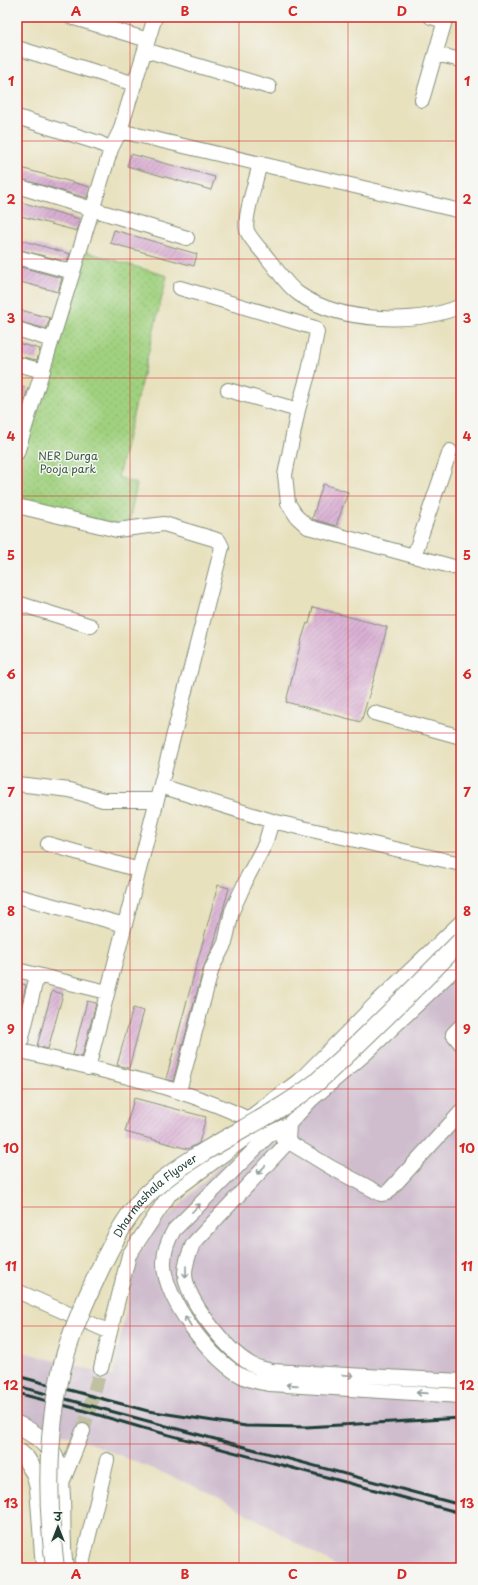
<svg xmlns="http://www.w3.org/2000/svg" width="478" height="1585" viewBox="0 0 478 1585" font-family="'Playpen Sans','Playpen Sans Deva',sans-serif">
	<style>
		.railway { fill: #cfbdce }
		.park { fill: url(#park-dots); stroke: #60875a }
		.building { fill: url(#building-hatch) }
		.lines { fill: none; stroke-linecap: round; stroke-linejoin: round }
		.minor-tunnel { stroke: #c0c0a2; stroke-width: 14; stroke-dasharray: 14 7; stroke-linecap: butt }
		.minor-casing { stroke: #848f79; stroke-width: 16 }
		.major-casing { stroke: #848f79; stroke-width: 20 }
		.minor { stroke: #fff; stroke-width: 14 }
		.major { stroke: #fff; stroke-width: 18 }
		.rail { stroke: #1f3d34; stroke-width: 3 }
		.major-bridge-casing { stroke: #848f79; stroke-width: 20; stroke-linecap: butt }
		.major-bridge { stroke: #fff; stroke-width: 18 }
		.oneway { stroke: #8f9e9a }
		.grid { fill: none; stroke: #d62828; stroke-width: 1; stroke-opacity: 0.55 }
		.labels { text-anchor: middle; stroke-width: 3; stroke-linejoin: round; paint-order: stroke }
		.park-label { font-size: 11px; fill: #395b43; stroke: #f6f6f2 }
		.street-label { font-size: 11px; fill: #1f3d34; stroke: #f6f6f2 }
		.neatline { fill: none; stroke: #d62828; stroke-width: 1.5 }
		.grid-label { font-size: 13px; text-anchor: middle; font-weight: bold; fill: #d62828 }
	</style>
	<defs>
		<pattern id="park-dots" width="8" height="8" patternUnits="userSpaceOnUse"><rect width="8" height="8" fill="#a0d17f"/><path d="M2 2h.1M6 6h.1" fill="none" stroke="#89b46e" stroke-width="1.8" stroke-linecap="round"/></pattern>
		<pattern id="building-hatch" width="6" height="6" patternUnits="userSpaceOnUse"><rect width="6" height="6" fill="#d9afd3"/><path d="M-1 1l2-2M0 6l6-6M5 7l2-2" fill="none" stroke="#af90ac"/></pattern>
	</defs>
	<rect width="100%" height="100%" fill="#f6f6f2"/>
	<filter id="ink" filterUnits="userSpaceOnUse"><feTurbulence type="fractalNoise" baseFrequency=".025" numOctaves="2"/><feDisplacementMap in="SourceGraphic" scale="8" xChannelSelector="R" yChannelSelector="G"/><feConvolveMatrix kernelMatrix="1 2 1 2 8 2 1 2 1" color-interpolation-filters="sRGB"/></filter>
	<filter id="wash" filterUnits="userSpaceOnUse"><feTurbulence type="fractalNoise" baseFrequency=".012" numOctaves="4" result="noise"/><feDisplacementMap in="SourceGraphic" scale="16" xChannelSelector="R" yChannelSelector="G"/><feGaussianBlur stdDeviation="0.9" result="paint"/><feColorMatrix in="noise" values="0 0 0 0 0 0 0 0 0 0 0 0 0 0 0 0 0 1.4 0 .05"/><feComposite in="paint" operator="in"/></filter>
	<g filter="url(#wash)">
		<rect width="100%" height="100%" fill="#e8e1be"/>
		<path class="railway" d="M461,956v612h-121l-127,-74 -118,-49 -78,-26v-71l6,4 90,24 23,-116 19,-30 64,-64 40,-33z"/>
		<path class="park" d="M83,251l84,25 -49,201 19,7 -9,42 -111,-22v-51z"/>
		<g id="blocks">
			<path class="building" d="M131,154l84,23 -4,13 -84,-24z
				M17,167l73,20 -3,11 -70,-20z
				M17,201l63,18 -3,12 -60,-16z
				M114,230l83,24 -3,12 -84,-23z
				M17,239l53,15 -3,8 -50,-13z
				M17,266l45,12 -4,14 -41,-11z
				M17,309l33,9 -4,11 -29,-8z
				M17,343l23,6 -3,11 -20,-4z
				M17,385l11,3 -4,13 -7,-2z
				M323,484l25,8 -12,34 -24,-7z
				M313,607l74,20 -12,48 -14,47 -75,-20 16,-64 5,-15 2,1z
				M218,885l11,3 -16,59 -9,19 -31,115 -7,-2z
				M19,983l7,2 -9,37v-32z
				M52,991l11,3 -15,55 -11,-3z
				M87,1001l9,2 -14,54 -9,-2z
				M133,1008l11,3 -15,57 -12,-3z
				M134,1098l72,19 -7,26 -11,6 -63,-17z"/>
		</g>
	</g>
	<g filter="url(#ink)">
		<use href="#blocks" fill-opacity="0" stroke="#848f79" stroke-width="1"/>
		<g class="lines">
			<path class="minor-tunnel" d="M83,1431l18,-63"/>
			<defs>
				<path id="minor" d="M71,17l77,23
					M431,17l14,4
					M17,48l118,36
					M145,50l124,37
					M436,54l25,6
					M422,100l24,-83
					M17,117l82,26 12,6
					M120,131l35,-114
					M260,163c-3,15 -17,56 -13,68 3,8 17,22 22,29 10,12 18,26 30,34 42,29 117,31 162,12
					M17,186l170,52
					M17,257l56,15
					M180,288l135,40 2,4 -8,39 -11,39 -13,65 3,28 9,14 11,10 153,42
					M17,329l35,11
					M17,364l26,7
					M228,390l70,20
					M17,453l94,-304 9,-18 341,80
					M17,506l100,24 47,-6 50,15 5,2 3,6 -134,521
					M414,556l36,-105
					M17,603l74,23
					M374,713l87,24
					M17,784l53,6 33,10h54
					M161,786l111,35 189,43
					M48,844l91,26
					M17,896l108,29
					M461,963l-97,92 -53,45 -22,24 -17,8 -98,98c-6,10 -10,20 -10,32 -2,35 50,103 82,116 7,3 16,5 24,6l191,12
					M17,970l90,22
					M461,1026l-8,8 8,10
					M17,1050c81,20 172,37 245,76
					M19,1050l18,-75
					M179,1091l33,-123 13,-25 7,-32 16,-35 17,-32 7,-23
					M249,1118l52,-39 77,-78 83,-79
					M289,1124l-1,18 -95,102c-4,10 -8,19 -8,30 1,26 42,76 64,89 7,5 15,6 23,8l189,10
					M282,1138l50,30 49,26 6,-1 74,-81
					M17,1291l93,41
					M101,1368l28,-113 40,-60 90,-67
					M60,1488l23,-57
					M81,1568l26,-108"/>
				<path id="major" d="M17,1425c13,6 26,14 34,26 14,23 9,66 11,92 0,9 1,17 2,25
					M17,1451l9,8 9,14 4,15 6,80"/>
			</defs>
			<use href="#minor" class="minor-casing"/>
			<use href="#major" class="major-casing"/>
			<use href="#minor" class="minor"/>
			<use href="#major" class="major"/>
			<path class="rail" d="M17,1376l131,35 98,15 60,1 155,-9
				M17,1386l444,119
				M17,1393l61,16 65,19 318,85"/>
			<defs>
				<g id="major-bridge">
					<path id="s1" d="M55,1568c-9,-71 -9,-142 10,-212 9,-31 23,-61 36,-89 14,-29 29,-59 54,-80 49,-43 112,-65 162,-105 18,-16 36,-33 53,-50 31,-30 61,-60 91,-91"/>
				</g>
			</defs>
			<use href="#major-bridge" class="major-bridge-casing"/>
			<use href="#major-bridge" class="major-bridge"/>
		</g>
		<defs><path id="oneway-shaft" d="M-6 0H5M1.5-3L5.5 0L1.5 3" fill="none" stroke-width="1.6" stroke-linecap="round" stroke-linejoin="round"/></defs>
		<g class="oneway">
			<use href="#oneway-shaft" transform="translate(261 1170) rotate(134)"/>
			<use href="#oneway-shaft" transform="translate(196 1208) rotate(-45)"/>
			<use href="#oneway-shaft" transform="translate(186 1272) rotate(90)"/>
			<use href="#oneway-shaft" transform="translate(188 1321) rotate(-120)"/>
			<use href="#oneway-shaft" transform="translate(348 1375) rotate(3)"/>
			<use href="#oneway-shaft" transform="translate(292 1385) rotate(-176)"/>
			<use href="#oneway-shaft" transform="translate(422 1393) rotate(-176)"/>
		</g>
	</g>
	<path class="grid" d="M130,17v1551M239,17v1551M348,17v1551M17,141h444M17,259h444M17,378h444M17,496h444M17,615h444M17,733h444M17,852h444M17,970h444M17,1089h444M17,1207h444M17,1326h444M17,1444h444"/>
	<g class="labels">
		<g class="park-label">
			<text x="68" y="460">NER Durga<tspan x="68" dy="13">Pooja park</tspan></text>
		</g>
		<g class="street-label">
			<text dy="4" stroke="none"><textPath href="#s1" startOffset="401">Dharmashala Flyover</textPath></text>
		</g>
	</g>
	<rect width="478" height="1585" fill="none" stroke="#f6f6f2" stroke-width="44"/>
	<g transform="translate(58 1527)" stroke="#f6f6f2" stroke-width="3" paint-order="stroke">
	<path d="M0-3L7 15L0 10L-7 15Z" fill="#1f3d34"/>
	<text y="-6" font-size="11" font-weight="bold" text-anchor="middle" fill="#1f3d34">उ</text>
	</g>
	<rect x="22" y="22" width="434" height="1541" class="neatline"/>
	<g class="grid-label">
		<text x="76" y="16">A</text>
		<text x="185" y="16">B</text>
		<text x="293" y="16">C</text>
		<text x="402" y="16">D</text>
		<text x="11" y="86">1</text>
		<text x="467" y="86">1</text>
		<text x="11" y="204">2</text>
		<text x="467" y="204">2</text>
		<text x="11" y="323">3</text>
		<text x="467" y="323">3</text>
		<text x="11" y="441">4</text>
		<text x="467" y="441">4</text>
		<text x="11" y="560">5</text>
		<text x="467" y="560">5</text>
		<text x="11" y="679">6</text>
		<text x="467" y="679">6</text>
		<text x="11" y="797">7</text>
		<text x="467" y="797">7</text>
		<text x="11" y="916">8</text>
		<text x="467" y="916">8</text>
		<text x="11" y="1034">9</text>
		<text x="467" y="1034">9</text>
		<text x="11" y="1153">10</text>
		<text x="467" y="1153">10</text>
		<text x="11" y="1271">11</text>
		<text x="467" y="1271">11</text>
		<text x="11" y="1390">12</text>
		<text x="467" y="1390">12</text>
		<text x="11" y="1508">13</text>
		<text x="467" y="1508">13</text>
		<text x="76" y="1579">A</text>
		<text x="185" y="1579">B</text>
		<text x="293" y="1579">C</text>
		<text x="402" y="1579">D</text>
	</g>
</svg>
